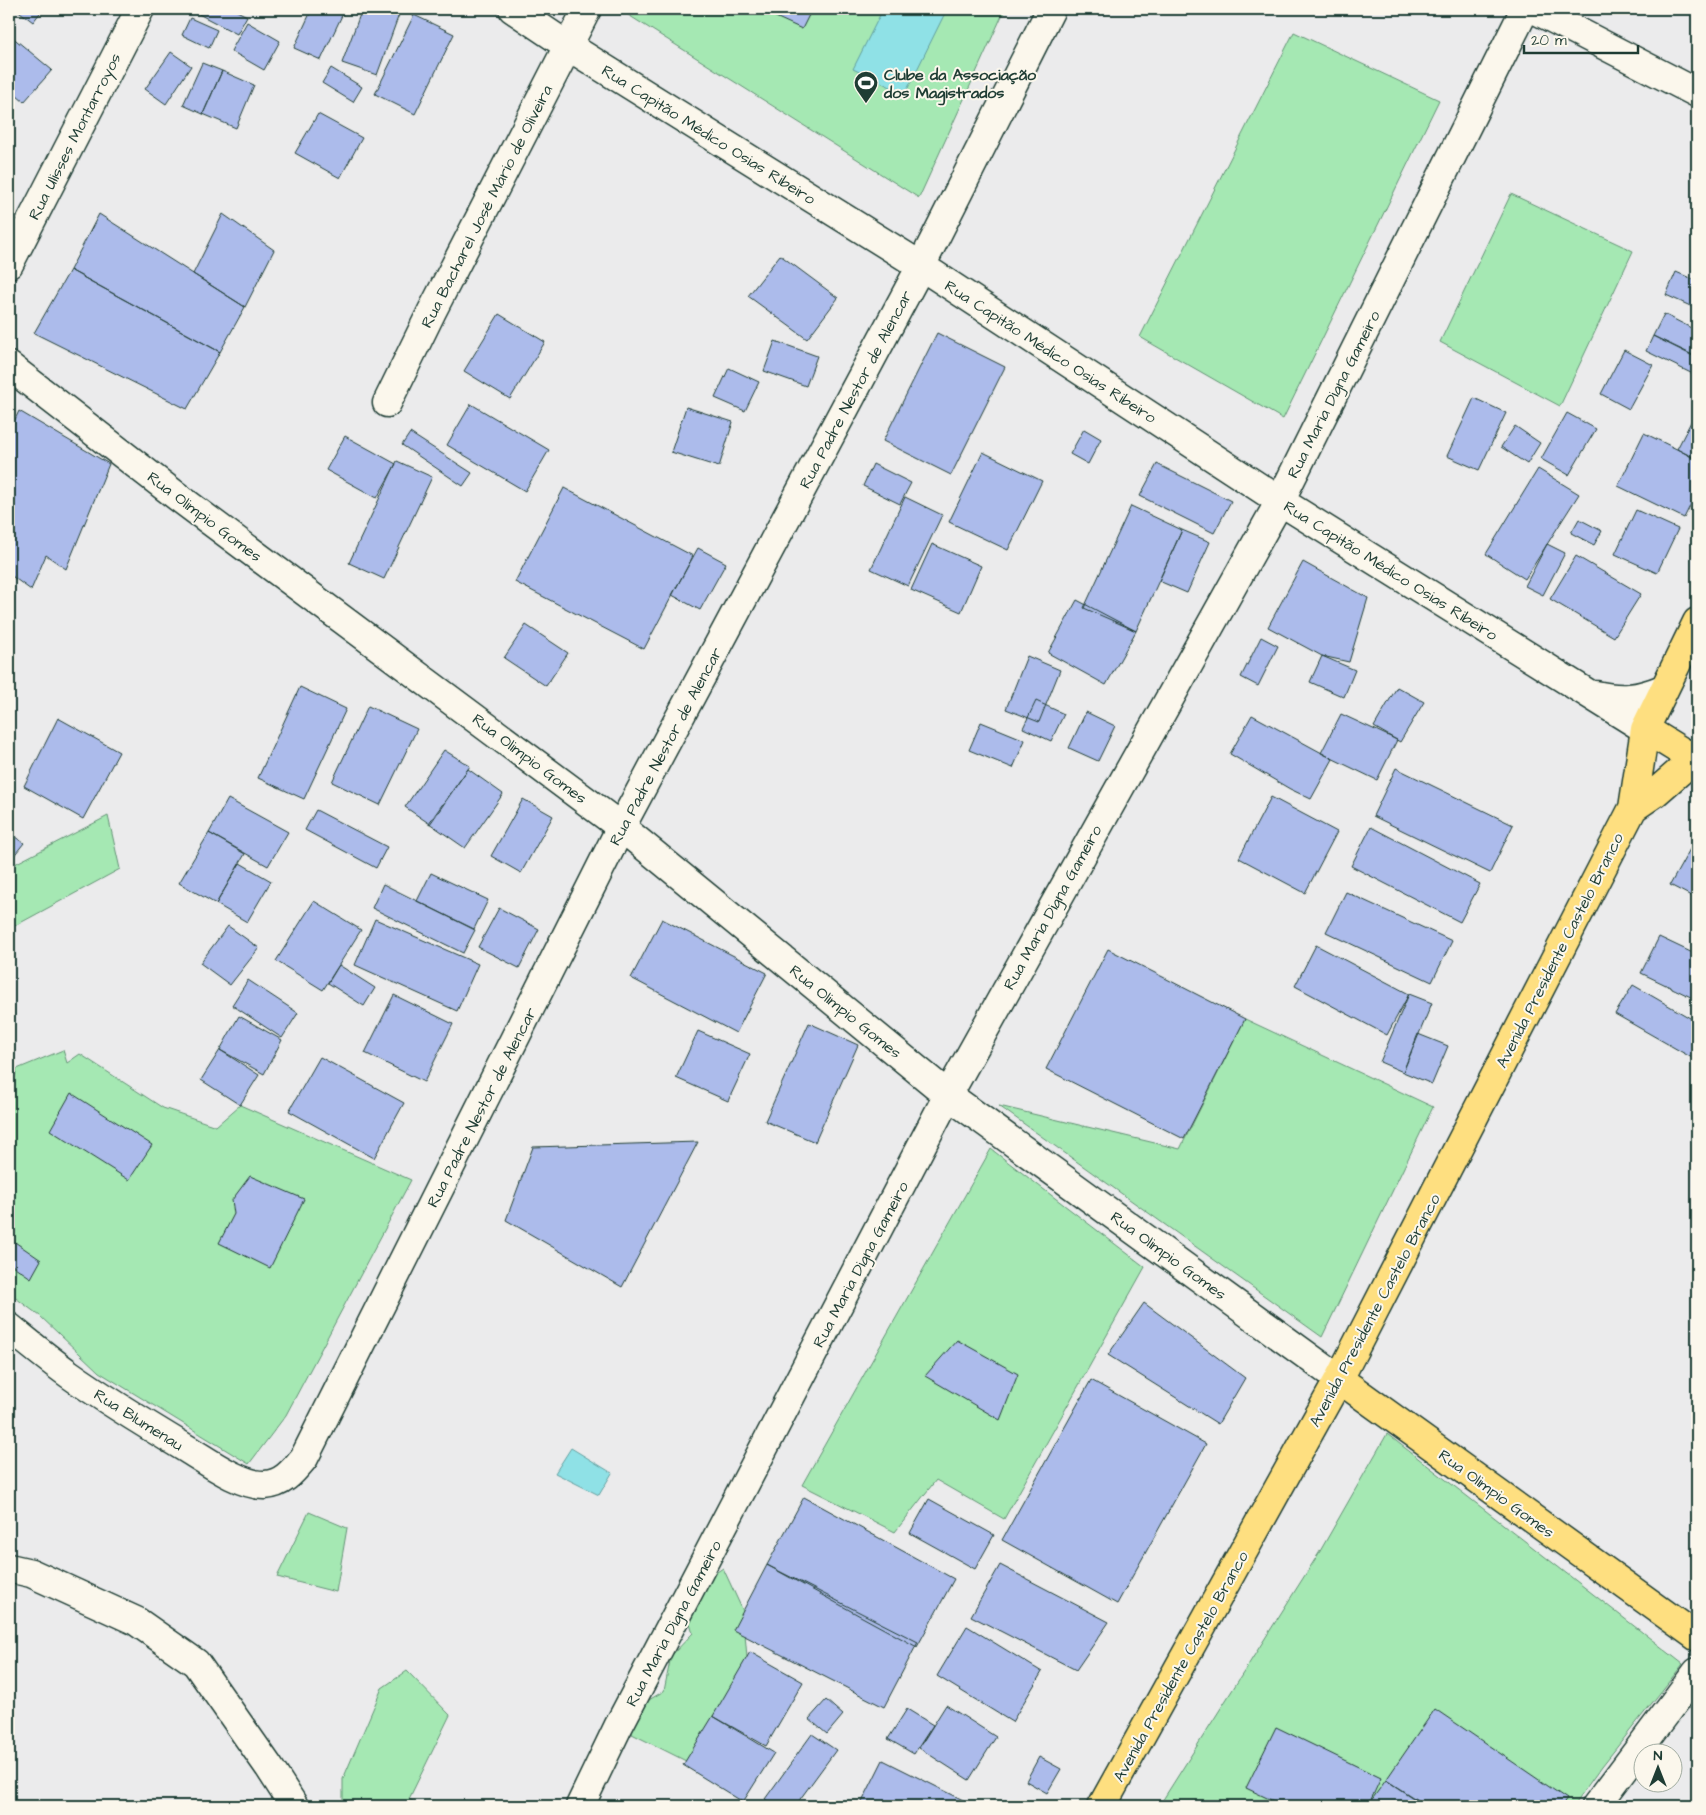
<svg xmlns="http://www.w3.org/2000/svg" width="1706" height="1815" viewBox="0 0 1706 1815" font-family="'Architects Daughter',sans-serif">
	<style>
		.green { fill: #a5e8b3; stroke: #629274 }
		.water { fill: #8fe1e6; stroke: #629f9f }
		.building { fill: #acbbeb; stroke: #1f3d34 }
		.lines { fill: none; stroke-linecap: round; stroke-linejoin: round }
		.minor-casing { stroke: #1f3d34; stroke-width: 31 }
		.secondary-casing { stroke: #1f3d34; stroke-width: 31 }
		.primary-casing { stroke: #1f3d34; stroke-width: 31 }
		.minor { stroke: #fbf7ec; stroke-width: 28 }
		.secondary { stroke: #fbf7ec; stroke-width: 28 }
		.primary { stroke: #fedf80; stroke-width: 28 }
		.labels { text-anchor: middle; stroke-width: 4; stroke-linejoin: round; paint-order: stroke }
		.poi-label { font-size: 16px; font-weight: bold; fill: #1f3d34; stroke: #fbf7ec; text-anchor: start }
		.street-label { font-size: 16px; fill: #1f3d34; stroke: #fbf7ec }
	</style>
	<rect width="100%" height="100%" fill="#ebebec"/>
	<filter id="ink" filterUnits="userSpaceOnUse"><feTurbulence type="fractalNoise" baseFrequency=".02" numOctaves="2"/><feDisplacementMap in="SourceGraphic" scale="10" xChannelSelector="R" yChannelSelector="G"/><feConvolveMatrix kernelMatrix="1 2 1 2 8 2 1 2 1" color-interpolation-filters="sRGB"/></filter>
	<g filter="url(#ink)">
		<path class="green" d="M623,9h382l-86,189 -297,-187z
			M1294,32l145,68 -156,319 -143,-82z
			M1511,194l122,57 -73,155 -120,-64z
			M108,816l12,53 -111,60v-62z
			M1245,1019l188,88 -111,230 -323,-231 181,43z
			M63,1050l4,13 13,-9 83,54 53,18 24,-21 171,75 -125,235 -37,49 -150,-92 -59,-56 -31,-23v-199l8,-25z
			M991,1149l154,118 -141,252 -68,-39 -41,52 -93,-47z
			M1387,1434l296,230 -81,102 -29,40h-414l160,-253z
			M309,1512l38,16 -11,64 -59,-15z
			M723,1568l20,43 5,58 -56,95 -60,-30 5,-27 27,-16 7,-35 22,-23 -6,-20 12,-29z
			M407,1671l43,44 -41,84 13,7h-79v-27l39,-91z"/>
		<path class="water" d="M883,9h64l-42,85 -52,-25z
			M571,1448l41,25 -13,22 -44,-22z"/>
		<path class="building" d="M16,9h27l-10,13z
			M189,9h44l14,7 -10,18z
			M312,9h33l-24,51 -27,-12z
			M362,9h39l-24,66 -35,-12z
			M758,9h54l-10,20z
			M414,15l40,19 -39,80 -40,-20z
			M190,18l27,12 -8,18 -27,-13z
			M247,22l33,19 -16,29 -33,-19z
			M11,36l41,34 -28,32 -15,-13v-51z
			M171,52l20,14 -25,38 -21,-15z
			M202,63l20,8 -19,43 -20,-9z
			M331,68l31,19 -9,15 -31,-19z
			M222,71l32,14 -18,43 -33,-14z
			M318,114l44,24 -22,40 -45,-25z
			M99,214l146,93 -25,45 -150,-82z
			M223,214l51,36 -29,57 -52,-33z
			M780,255l58,43 -31,41 -59,-43z
			M70,270l150,82 -33,57 -153,-76z
			M1676,272l21,9v28l-31,-14z
			M499,314l46,28 -35,57 -46,-28z
			M1664,314l33,17v27l-44,-22z
			M937,333l68,34 -54,108 -68,-34z
			M1653,336l44,21v19l-51,-25z
			M775,341l42,15 -11,30 -42,-15z
			M1624,350l29,15 -24,44 -28,-15z
			M729,368l30,14 -14,29 -30,-13z
			M1474,398l32,15 -27,57 -32,-14z
			M471,404l78,46 -24,41 -78,-46z
			M686,407l47,15 -14,45 -48,-15z
			M1697,410v50l-20,-11z
			M19,411l90,53 -43,105 -20,-14 -15,35 -22,-16v-142z
			M1567,413l29,16 -27,46 -28,-16z
			M1515,426l25,17 -13,21 -26,-17z
			M1084,429l17,10 -13,25 -18,-10z
			M410,433l62,40 -9,13 -61,-41z
			M1644,433l53,26v33l-13,26 -66,-32z
			M345,436l51,28 -19,34 -51,-28z
			M983,452l59,29 -34,69 -59,-28z
			M397,461l35,16 -48,102 -35,-16z
			M873,464l38,19 -11,21 -37,-18z
			M1157,464l74,37 -17,32 -74,-37z
			M1538,469l41,25 -54,85 -39,-25z
			M564,488l129,68 -49,93 -129,-67z
			M905,497l37,18 -34,71 -37,-17z
			M1131,506l51,24 -46,101 -52,-23z
			M1636,510l42,19 -21,44 -42,-19z
			M1579,519l23,12 -8,14 -23,-12z
			M1182,530l28,12 -23,51 -28,-12z
			M932,544l49,22 -20,46 -50,-22z
			M1547,544l18,9 -22,42 -18,-9z
			M698,548l28,15 -26,47 -28,-15z
			M1576,556l65,38 -27,43 -64,-38z
			M1303,562l65,36 -19,64 -27,-6 -54,-29z
			M1077,600l59,31 -30,54 -58,-32z
			M526,625l42,28 -22,33 -42,-28z
			M1261,637l17,9 -20,40 -17,-9z
			M1027,656l33,14 -21,52 -33,-13z
			M1322,656l33,14 -11,27 -34,-15z
			M300,687l46,22 -42,90 -46,-21z
			M1397,687l27,15 -24,40 -26,-15z
			M1036,701l28,13 -13,27 -28,-13z
			M368,706l49,23 -37,76 -48,-23z
			M1086,712l29,14 -17,35 -29,-13z
			M1341,714l56,26 -20,40 -56,-27z
			M1252,715l81,44 -22,40 -21,-10 -60,-35z
			M58,718l61,34 -36,67 -59,-33z
			M981,722l44,18 -12,28 -44,-18z
			M444,750l26,16 -40,58 -25,-17z
			M1396,768l117,57 -23,48 -117,-57z
			M468,769l35,25 -38,54 -36,-25z
			M1271,797l66,35 -32,61 -66,-35z
			M228,799l60,33 -20,34 -59,-33z
			M523,799l30,17 -32,57 -30,-17z
			M316,810l71,37 -11,21 -71,-38z
			M1371,827l109,57 -20,38 -109,-56z
			M9,833l15,10 -12,15 -3,-3z
			M209,833l36,21 -29,50 -37,-21z
			M1690,849l7,3v47l-27,-14z
			M240,863l31,18 -24,41 -31,-18z
			M431,873l57,27 -14,29 -57,-28z
			M383,884l92,46 -12,23 -91,-45z
			M1346,892l106,49 -20,41 -106,-50z
			M314,901l47,29 -38,60 -47,-29z
			M499,908l40,21 -20,39 -41,-21z
			M375,919l103,45 -21,47 -102,-46z
			M662,919l105,54 -31,60 -105,-55z
			M228,926l31,22 -29,37 -30,-22z
			M1659,937l38,18v45l-56,-27z
			M1316,945l93,49 -22,41 -92,-49z
			M1108,949l137,70 -61,120 -138,-70z
			M339,965l36,23 -11,18 -36,-23z
			M248,980l50,33 -16,25 -50,-33z
			M1633,985l64,37v32l-3,5 -79,-45z
			M1409,994l23,9 -29,69 -23,-10z
			M394,995l59,29 -29,58 -59,-29z
			M239,1016l43,24 -18,34 -44,-24z
			M809,1023l49,22 -43,97 -50,-21z
			M698,1031l52,23 -22,47 -52,-23z
			M1418,1034l30,12 -16,38 -29,-12z
			M220,1050l39,25 -19,30 -39,-25z
			M320,1057l84,46 -30,55 -85,-47z
			M71,1093l81,52 -23,35 -79,-50z
			M698,1142l-76,145 -116,-67 27,-73z
			M250,1176l54,23 -34,69 -51,-25 15,-29 -2,-14z
			M9,1238l32,22 -10,18 -22,-15z
			M1144,1303l101,75 -27,46 -110,-69z
			M957,1340l61,34 -18,46 -75,-44z
			M1091,1380l115,64 -89,160 -115,-64z
			M804,1497l150,82 -37,68 -150,-82z
			M929,1499l65,36 -19,34 -65,-36z
			M767,1565l151,77 -34,65 -151,-77z
			M1000,1565l109,57 -33,48 -105,-54z
			M967,1626l75,46 -30,50 -75,-46z
			M750,1652l53,30 -37,64 -53,-30z
			M826,1700l17,15 -16,19 -18,-15z
			M946,1705l50,32 -27,43 -50,-32z
			M907,1709l26,16 -19,29 -26,-15z
			M1435,1709l132,90 -5,7h-137l-39,-26z
			M713,1716l61,37 -31,49 -60,-37z
			M1276,1727l105,51 -13,28h-84l-38,-18z
			M812,1734l24,16 -41,56h-21l-9,-7z
			M1039,1757l22,12 -14,24 -21,-12z
			M883,1760l92,46h-115z
			M1386,1780l39,25h-57z"/>
		<g class="lines">
			<defs>
				<path id="minor" d="M1534,9l163,84
					M9,366l169,131 443,330 327,268 391,284
					M387,403l45,-92 155,-302
					M9,1327c20,16 39,32 60,47 38,27 78,51 118,75 20,12 54,37 78,36 18,-1 28,-14 39,-27l317,-631 300,-561 130,-257
					M9,1568l22,5 105,48 60,42 73,104 25,39
					M580,1806l38,-79 330,-632 332,-594 245,-492
					M1596,1806l101,-134"/>
				<path id="secondary" d="M513,9l55,37 353,220 359,235 365,228
					M9,264l131,-255
					M1595,695c27,6 43,4 68,-6"/>
				<path id="primary" d="M1645,729l52,32
					M1633,808l22,-15 39,-34 3,-7
					M1339,1379l358,258
					M1102,1806l237,-427 294,-571 12,-79 52,-107"/>
			</defs>
			<use href="#minor" class="minor-casing"/>
			<use href="#secondary" class="secondary-casing"/>
			<use href="#primary" class="primary-casing"/>
			<use href="#minor" class="minor"/>
			<use href="#secondary" class="secondary"/>
			<use href="#primary" class="primary"/>
		</g>
	</g>
	<defs>
		<symbol id="stadium-pin" viewBox="-11 -11 22 30"><path d="M0 17L-7.5 6A9.5 9.5 0 1 1 7.5 6Z" fill="#1f3d34" stroke="#fbf7ec"/><path d="M0-5a6.5 5 0 1 0 0 10a6.5 5 0 1 0 0-10ZM-3.5-1.8h7v3.6h-7Z" fill="#fff"/></symbol>
	</defs>
	<g fill-rule="evenodd">
		<use href="#stadium-pin" x="852" y="69" width="28" height="38"/>
	</g>
	<g class="labels">
		<g class="poi-label">
			<text x="884" y="80">Clube da Associação<tspan x="884" dy="18">dos Magistrados</tspan></text>
		</g>
		<g class="street-label">
			<text transform="translate(709 134) rotate(32)" y="6">Rua Capitão Médico Osias Ribeiro</text>
			<text transform="translate(74 136) rotate(-63)" y="6">Rua Ulisses Montarroyos</text>
			<text transform="translate(486 206) rotate(-63)" y="6">Rua Bacharel José Mário de Oliveira</text>
			<text transform="translate(1051 351) rotate(33)" y="6">Rua Capitão Médico Osias Ribeiro</text>
			<text transform="translate(855 389) rotate(-62)" y="6">Rua Padre Nestor de Alencar</text>
			<text transform="translate(1333 394) rotate(-63)" y="6">Rua Maria Digna Gameiro</text>
			<text transform="translate(205 516) rotate(37)" y="6">Rua Olimpio Gomes</text>
			<text transform="translate(1391 570) rotate(32)" y="6">Rua Capitão Médico Osias Ribeiro</text>
			<text transform="translate(665 746) rotate(-62)" y="6">Rua Padre Nestor de Alencar</text>
			<text transform="translate(530 758) rotate(37)" y="6">Rua Olimpio Gomes</text>
			<text transform="translate(1052 907) rotate(-61)" y="6">Rua Maria Digna Gameiro</text>
			<text transform="translate(1559 950) rotate(-63)" y="6">Avenida Presidente Castelo Branco</text>
			<text transform="translate(846 1011) rotate(39)" y="6">Rua Olimpio Gomes</text>
			<text transform="translate(481 1107) rotate(-63)" y="6">Rua Padre Nestor de Alencar</text>
			<text transform="translate(1169 1255) rotate(36)" y="6">Rua Olimpio Gomes</text>
			<text transform="translate(860 1264) rotate(-62)" y="6">Rua Maria Digna Gameiro</text>
			<text transform="translate(1374 1310) rotate(-62)" y="6">Avenida Presidente Castelo Branco</text>
			<text transform="translate(139 1419) rotate(32)" y="6">Rua Blumenau</text>
			<text transform="translate(1497 1493) rotate(36)" y="6">Rua Olimpio Gomes</text>
			<text transform="translate(673 1623) rotate(-62)" y="6">Rua Maria Digna Gameiro</text>
			<text transform="translate(1180 1666) rotate(-61)" y="6">Avenida Presidente Castelo Branco</text>
		</g>
	</g>
	<rect width="1706" height="1815" fill="none" stroke="#fbf7ec" stroke-width="30"/>
	<rect x="15" y="15" width="1676" height="1785" fill="none" stroke="#1f3d34" stroke-width="2" filter="url(#ink)"/>
	<g transform="translate(1658 1768)"><circle r="24" fill="#fbf7ec" stroke="#a3ada2"/>
	<path d="M0-4L9 19L0 12L-9 19Z" fill="#1f3d34"/>
	<text y="-8" font-size="14" font-weight="bold" text-anchor="middle" fill="#1f3d34">N</text>
	</g>
	<path d="M1524 45v8h114v-8" fill="none" stroke="#1f3d34" stroke-width="2.5"/>
	<text x="1531" y="45" font-size="15" fill="#1f3d34" stroke="#fbf7ec" stroke-width="4" paint-order="stroke">20 m</text>
</svg>
